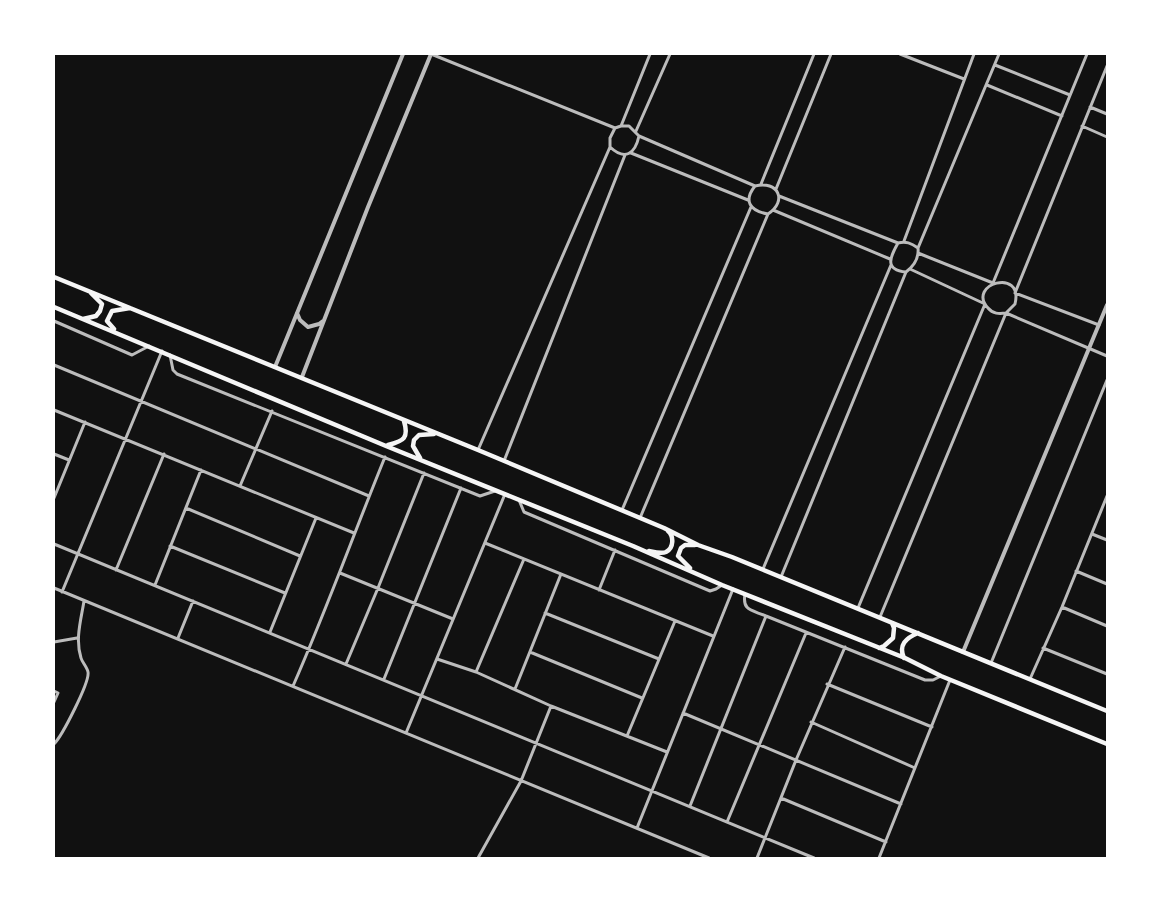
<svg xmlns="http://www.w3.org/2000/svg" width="1161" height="912" viewBox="0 0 1161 912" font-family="'Nunito Sans',sans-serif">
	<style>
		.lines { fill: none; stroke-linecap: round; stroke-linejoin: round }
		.minor { stroke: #bcbcbc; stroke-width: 3 }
		.tertiary { stroke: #bcbcbc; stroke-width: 4 }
		.secondary { stroke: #f5f5f5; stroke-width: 4.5 }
	</style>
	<rect width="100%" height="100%" fill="#111"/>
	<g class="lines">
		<path class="minor" d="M431,54l184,74 6,-2h8l10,10c-4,18 -14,25 -29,11v-9l5,-10
			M900,54l64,25
			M995,65l75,30
			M987,85l75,31
			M1090,107l17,7
			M621,126l29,-72
			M1082,126l25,11
			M636,131l34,-77
			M639,136l116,50c23,-6 33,15 13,28 -18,-3 -25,-13 -13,-28
			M631,153l117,47
			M761,184l53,-130
			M776,189l55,-135
			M779,196l119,47c8,-2 13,0 20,5 1,10 -4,18 -12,24 -22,-2 -16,-15 -8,-29
			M773,210l117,49
			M904,241l70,-187
			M918,248l81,-194
			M918,253l75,30 94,-229
			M54,321l78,34 17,-9
			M1099,325l-84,-32 92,-227
			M170,355l3,15 4,4 303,122 15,-5
			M54,365l315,131
			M54,410l300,123
			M478,450l132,-303
			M54,454l15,6
			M504,461l121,-306
			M240,486l32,-75
			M54,498l31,-76
			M519,500l5,12 186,79 6,-2 6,-4
			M186,508l114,48
			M622,510l129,-303
			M640,518l128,-304
			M1092,534l15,6
			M485,543l228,93
			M54,544l760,314
			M170,546l115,47
			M763,569l128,-304
			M116,570l48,-116
			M1076,571l31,13
			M340,573l113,46
			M781,577l125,-305
			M155,585l46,-115
			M54,588l655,270
			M599,590l16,-40
			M62,592l100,-241
			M745,594c-3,17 7,16 21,22l159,64h8l8,-4
			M1062,607l45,19
			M858,608l127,-304 -75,-35
			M545,613l114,46
			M880,617l126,-304 9,-9c9,-37 -49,-20 -27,4 5,6 11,6 18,5l101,43
			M270,632l46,-114
			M178,638l15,-37
			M54,642l23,-4
			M1043,648l64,26
			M530,652l112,46
			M437,659l39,13 75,34 116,46
			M991,663l116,-283
			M346,664l32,-76 46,-115
			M476,672l48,-113
			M384,679l77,-191
			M1030,679l32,-72 45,-111
			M827,684l105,43
			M293,686c33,-75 61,-153 92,-229
			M515,689l46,-115
			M54,691l4,2 -4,9
			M683,713l218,91
			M811,722l104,46
			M406,733l99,-239
			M627,736l48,-115
			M54,744c8,-8 36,-62 34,-72 -1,-5 -6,-10 -7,-14 -6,-19 0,-38 3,-57
			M781,798l105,44
			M690,806l76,-190
			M727,822l79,-189
			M637,828l96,-239
			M478,858l43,-77 30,-75
			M757,858l39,-98 49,-113
			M879,858l71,-178"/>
		<path class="tertiary" d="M297,313l3,7 8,7 11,-3 4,-3
			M275,367l128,-313
			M302,377l66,-170 63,-153
			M963,652l144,-347"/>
		<path class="secondary" d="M54,277l424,173 186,78 34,17 34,12 375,154
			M54,307l332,139 247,100 89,39 183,73 36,18 166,68
			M83,319l13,-3 4,-5 2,-7 -11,-11
			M114,329l-7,-8 5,-10 18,-3
			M388,445c16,-4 21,-7 16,-24
			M420,458l-7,-12 1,-6 5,-5 15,-1
			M649,551c5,1 12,3 17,1 8,-4 8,-16 2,-21
			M690,568l-12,-12 3,-8 4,-3h10
			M879,648l5,-2 9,-8 1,-10 -2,-5
			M904,658c-6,-13 2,-20 14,-25"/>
	</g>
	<rect width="1161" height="912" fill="none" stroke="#ffffff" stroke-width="110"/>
</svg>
